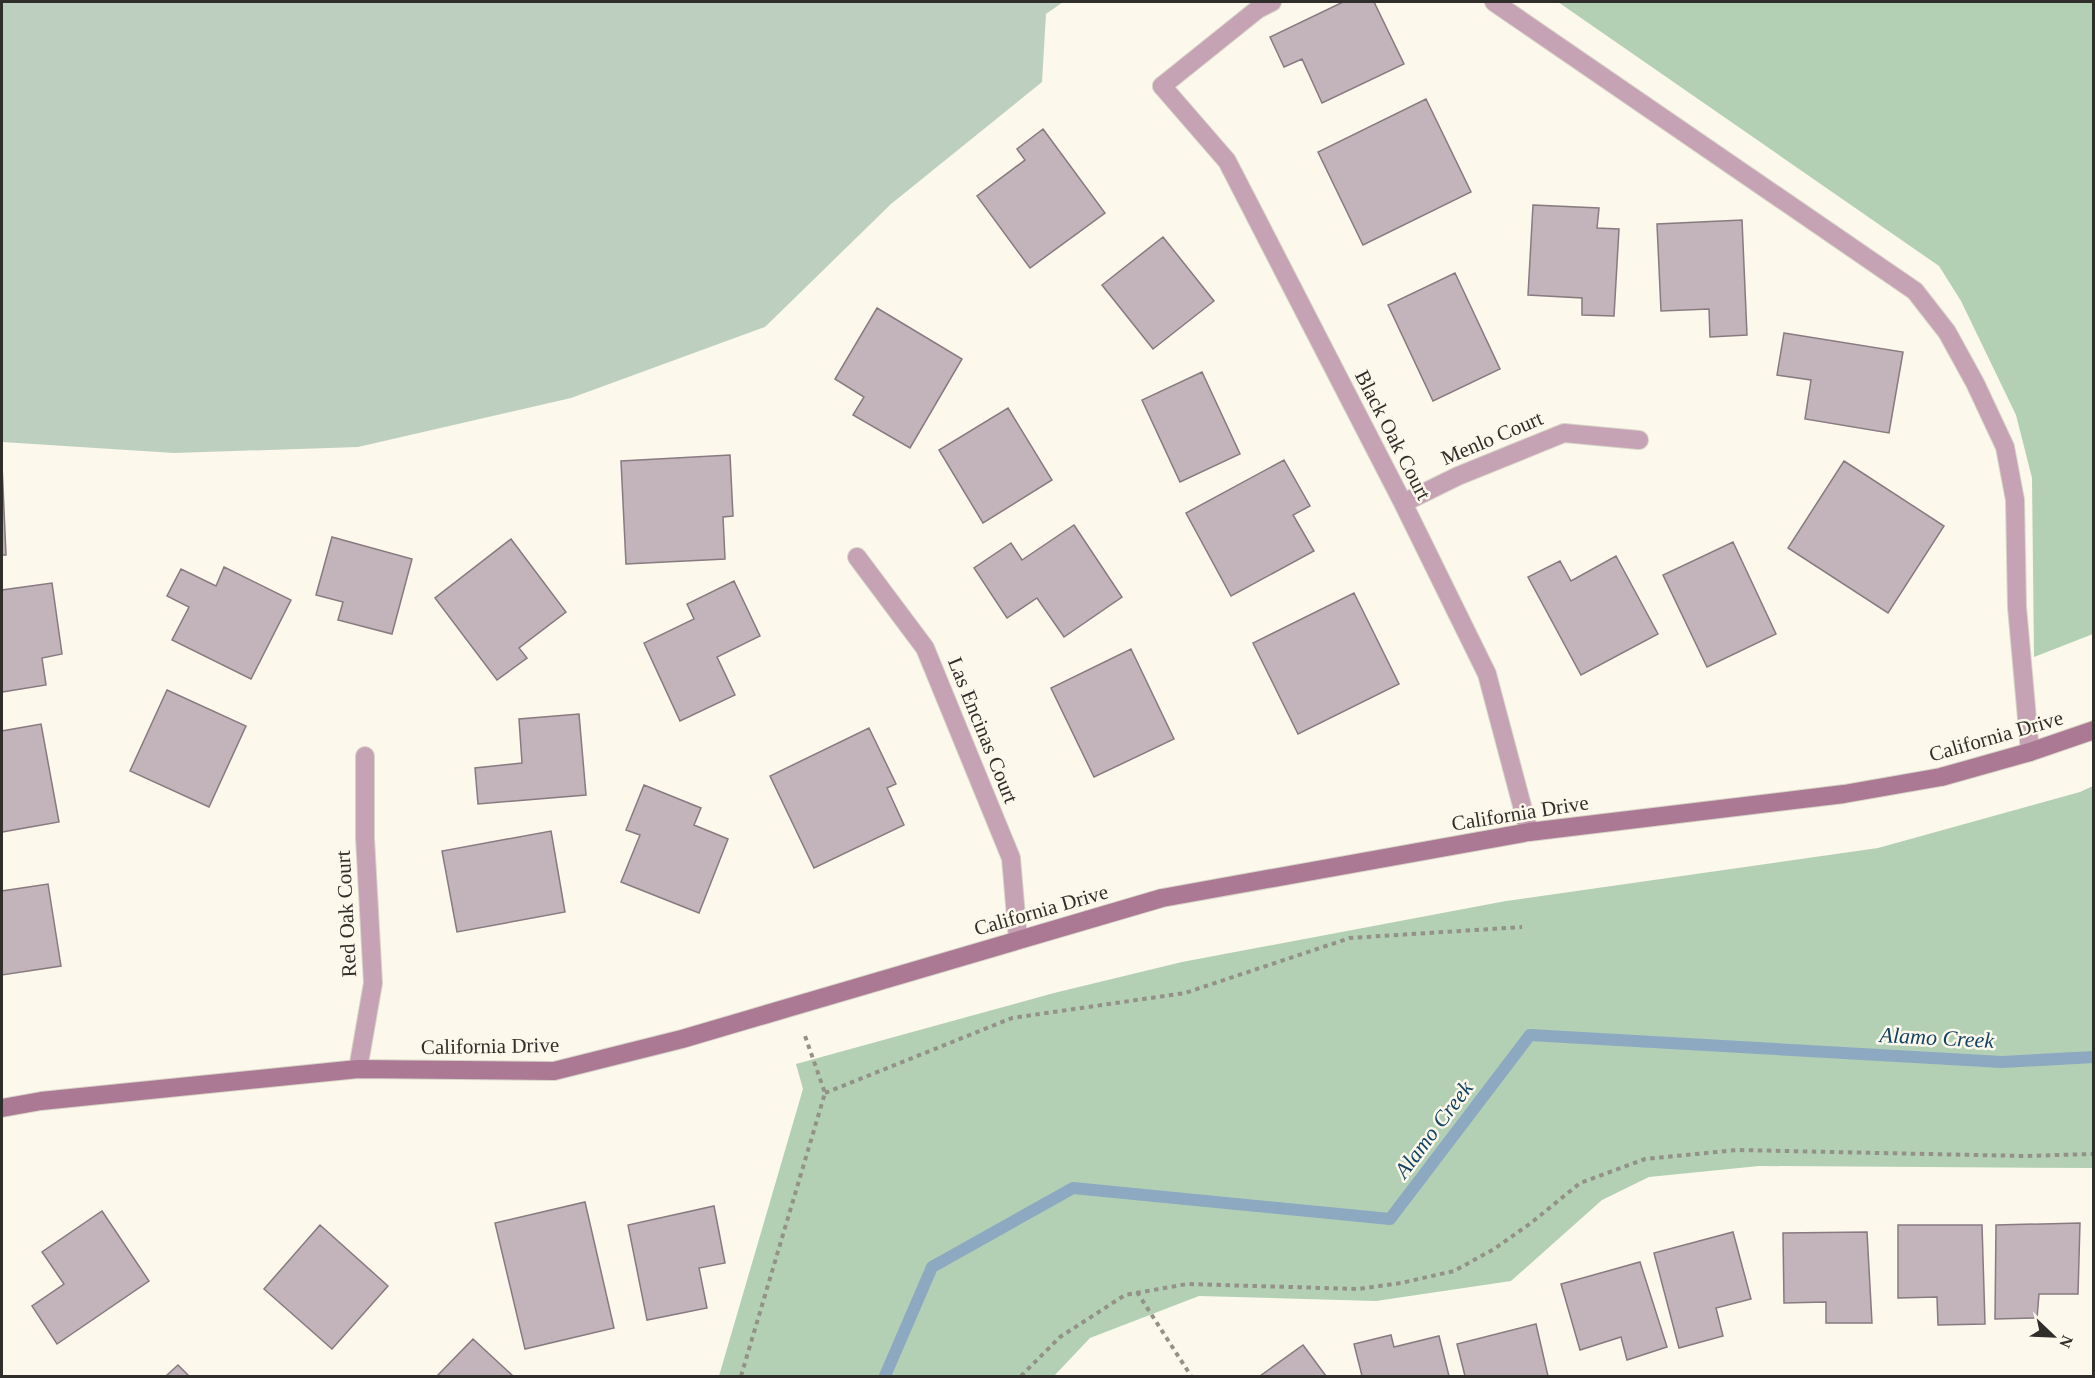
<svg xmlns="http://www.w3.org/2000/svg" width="2095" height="1378" viewBox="0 0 2095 1378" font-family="'Times New Roman',serif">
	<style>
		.green { fill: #bdd0bf }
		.forest { fill: #b3d0b5 }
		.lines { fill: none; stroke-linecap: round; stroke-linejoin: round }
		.stream { stroke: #8ca9c1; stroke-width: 12 }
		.building { fill: #c2b4ba; stroke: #877a80; stroke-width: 1.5 }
		.lane-casing { stroke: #d7d4c8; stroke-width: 20 }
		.street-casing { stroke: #d7d4c8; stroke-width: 20 }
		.secondary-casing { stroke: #d7d4c8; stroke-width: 20 }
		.path { stroke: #949188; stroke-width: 4; stroke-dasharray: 4.5 4.5; stroke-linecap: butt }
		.lane { stroke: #c6a2b5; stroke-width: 18 }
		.street { stroke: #c6a2b5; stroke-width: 18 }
		.secondary { stroke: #ab7994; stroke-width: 18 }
		.labels { text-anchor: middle; stroke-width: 5; stroke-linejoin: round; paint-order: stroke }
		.street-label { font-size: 21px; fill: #302e2a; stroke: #fcf8eb }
		.water-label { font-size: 22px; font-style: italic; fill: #124365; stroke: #fcf8eb }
	</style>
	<rect width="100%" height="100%" fill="#fcf8eb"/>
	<path class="green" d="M2,2h1061l-17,12 -4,68 -151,122 -126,123 -194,71 -213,49 -184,6 -172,-11z"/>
	<path class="forest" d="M1558,2h535v632l-59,23 -2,-179 -16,-63 -55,-114 -22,-35z
		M2093,786v382l-334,-2 -110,11 -47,23 -91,81 -135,20 -177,-5 -109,42 -36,38h-335l84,-287 -7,-25 258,-71 128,-31 324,-61 372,-53 202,-56z"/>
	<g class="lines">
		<path class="stream" d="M885,1376l47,-109 141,-79 317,31 140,-184 472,27 92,-5"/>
	</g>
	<path class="building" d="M1343,2h31l30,62 -82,39 -20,-44 -18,8 -14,-30z
		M1426,99l45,93 -108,53 -45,-93z
		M1043,129l62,84 -75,55 -53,-72 48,-36 -8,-11z
		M1533,205l66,3 -2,20 22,1 -5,87 -32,-1v-17l-54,-3z
		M1742,220l5,115 -37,2 -1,-28 -48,2 -4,-87z
		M1163,237l51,64 -61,48 -51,-64z
		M1455,273l45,96 -67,32 -45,-96z
		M877,308l85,51 -52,89 -57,-33 11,-18 -29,-18z
		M1784,333l119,19 -14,81 -84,-14 6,-39 -34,-5z
		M1202,372l38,82 -60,28 -38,-82z
		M1008,408l44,72 -69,43 -44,-73z
		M730,455l3,61 -10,1 2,42 -99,5 -5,-103z
		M1284,460l26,46 -17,9 21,36 -83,45 -45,-83z
		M1844,461l100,65 -56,87 -100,-65z
		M2,465l4,90h-4z
		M1074,525l48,72 -58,40 -27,-39 -30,20 -33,-50 37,-25 11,17z
		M332,537l80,22 -20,75 -54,-14 5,-18 -27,-7z
		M511,539l55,73 -47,36 8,10 -30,22 -62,-82z
		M1733,542l43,92 -69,33 -44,-92z
		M1616,556l42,78 -77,41 -53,-98 32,-16 11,20z
		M224,567l67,33 -40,79 -79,-39 17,-33 -22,-11 14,-27 35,17z
		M734,581l26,55 -43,21 18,38 -55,26 -36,-78 50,-24 -7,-15z
		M52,583l10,71 -20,4 4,27 -44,7v-102z
		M1354,593l45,91 -101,50 -45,-91z
		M1131,649l43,90 -80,38 -43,-89z
		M167,690l79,36 -37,81 -79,-36z
		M579,714l7,81 -108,9 -3,-36 47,-5 -3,-44z
		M41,724l18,98 -57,10v-101z
		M869,728l27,56 -9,4 17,37 -90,43 -44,-92z
		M644,785l57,23 -7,17 34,14 -29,74 -78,-31 19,-47 -14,-5z
		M551,831l14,81 -108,20 -15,-81z
		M48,884l13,82 -59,9v-84z
		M585,1202l29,126 -89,21 -30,-126z
		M714,1206l11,57 -26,5 8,40 -60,12 -19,-95z
		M102,1211l47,70 -92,63 -25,-38 32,-22 -22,-32z
		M2080,1223l-2,71h-39l-2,24 -42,1 1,-94z
		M320,1225l68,61 -56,63 -68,-60z
		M1898,1225h84l3,99 -47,1 -1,-28 -39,1z
		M1733,1232l18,67 -35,9 7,28 -44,12 -25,-95z
		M1867,1232l5,91h-46v-21l-42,1 -1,-70z
		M1640,1262l27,85 -40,13 -6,-23 -41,13 -19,-66z
		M1536,1324l12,52h-83l-8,-32z
		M1391,1335l3,12 45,-11 10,40h-87l-8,-32z
		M473,1339l40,37h-76z
		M1303,1345l23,31h-66z
		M178,1365l11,11h-23z"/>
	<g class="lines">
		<defs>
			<path id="lane" d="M1494,2l421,289 32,41 28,51 30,64 10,53 2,107 13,145
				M1162,86l96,-77 14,-7"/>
			<path id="street" d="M1162,86l65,75 176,342 84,171 42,158
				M1403,503l55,-27 106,-43 75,7
				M857,557l68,91 86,210 7,82
				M358,1069l15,-86 -8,-145v-82"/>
			<path id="secondary" d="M2,1108l39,-7 317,-32 196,2 128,-32 480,-141 367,-66 315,-38 97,-17 89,-25 64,-22"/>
		</defs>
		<use href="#lane" class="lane-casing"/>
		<use href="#street" class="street-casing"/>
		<use href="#secondary" class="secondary-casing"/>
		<path class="path" d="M825,1093l187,-75 173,-25 165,-55 172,-11
			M1137,1292l54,84
			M741,1376l84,-283 -21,-60
			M1021,1376l39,-39 65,-42 62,-11 171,5 43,-6 53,-12 40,-22 37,-26 49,-40 65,-24 92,-9 287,6 70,-2"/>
		<use href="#lane" class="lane"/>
		<use href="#street" class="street"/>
		<use href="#secondary" class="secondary"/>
	</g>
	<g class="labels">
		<g class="street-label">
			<text transform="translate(1393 435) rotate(63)" y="7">Black Oak Court</text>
			<text transform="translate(1492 438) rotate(-23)" y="7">Menlo Court</text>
			<text transform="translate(983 730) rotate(68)" y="7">Las Encinas Court</text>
			<text transform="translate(1996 736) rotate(-16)" y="7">California Drive</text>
			<text transform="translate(1520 813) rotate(-9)" y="7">California Drive</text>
			<text transform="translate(1041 910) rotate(-16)" y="7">California Drive</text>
			<text transform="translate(346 914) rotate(-93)" y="7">Red Oak Court</text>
			<text transform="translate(490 1046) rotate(-1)" y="7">California Drive</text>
		</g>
		<g class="water-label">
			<text transform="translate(1937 1037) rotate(3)" y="8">Alamo Creek</text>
			<text transform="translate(1433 1129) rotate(-53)" y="8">Alamo Creek</text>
		</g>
	</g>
	<rect width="2095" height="1378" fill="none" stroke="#302e2a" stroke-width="6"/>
	<g transform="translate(2053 1336) rotate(113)" stroke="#fcf8eb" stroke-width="4.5" paint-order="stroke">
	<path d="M0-4.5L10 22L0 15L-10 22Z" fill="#302e2a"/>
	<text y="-9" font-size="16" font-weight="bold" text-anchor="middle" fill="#302e2a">N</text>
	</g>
</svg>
